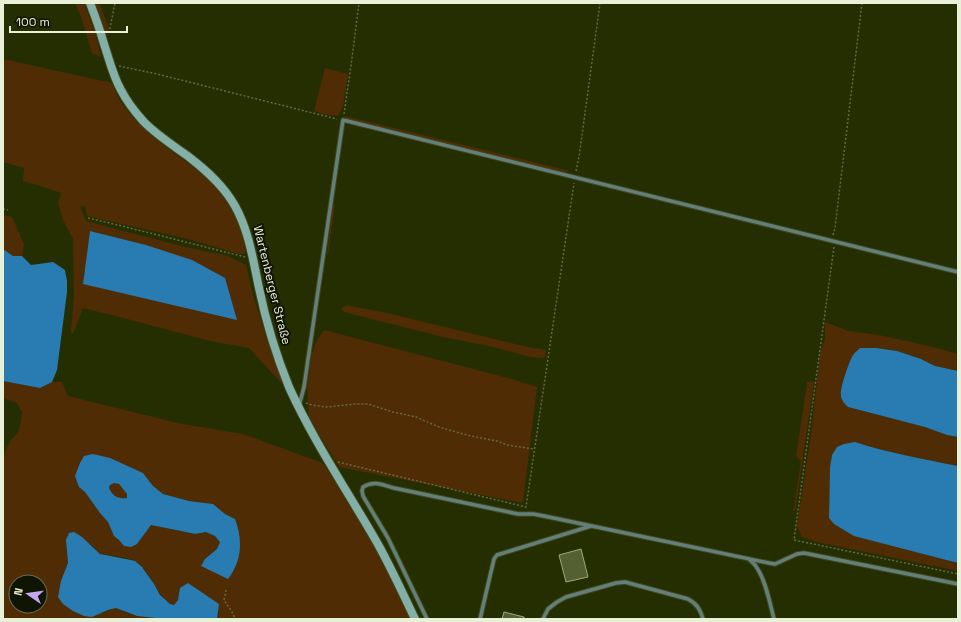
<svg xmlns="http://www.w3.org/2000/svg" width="961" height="622" viewBox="0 0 961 622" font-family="'Space Grotesk',sans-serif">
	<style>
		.green { fill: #502c05; fill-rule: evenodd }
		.water { fill: #297cb1; fill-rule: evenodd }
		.building { fill: #546032; stroke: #9cab7a }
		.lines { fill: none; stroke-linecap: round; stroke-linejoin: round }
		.service-casing { stroke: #3f491e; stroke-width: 5.5 }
		.secondary-casing { stroke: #3f491e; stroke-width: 10 }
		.path { stroke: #626b44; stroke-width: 1.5; stroke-dasharray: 2 2; stroke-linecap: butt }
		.service { stroke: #647e79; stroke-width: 3.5 }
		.secondary { stroke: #84afa6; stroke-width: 8 }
		.labels { text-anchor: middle; stroke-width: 4; stroke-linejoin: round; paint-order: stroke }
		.street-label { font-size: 12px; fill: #e8f0d7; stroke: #101403 }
	</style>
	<rect width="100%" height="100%" fill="#242e00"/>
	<path class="green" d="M75,3h9l11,29 6,25 -9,-4 -11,-36z
		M95,3h4l10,25 -1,6h-2z
		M3,59l109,24c12,36 48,59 77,81 7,5 15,10 22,17 3,3 6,8 9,12 14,17 22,36 26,58l-2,3h-5l-51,-15 -101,-23 -2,-9 -5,-1 6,15 95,25 47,10 18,9 7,30 17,54 14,37 -35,-38 -39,-7 -79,-21 -48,-12 -10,26 -2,-2 3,-36 -1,-57 -10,-19 -5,-17 3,-10 -17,-6 -21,-6 1,-13 -21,-6zM90,232v-1l56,14 -63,39z
		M325,68l23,6 -5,33h-1l-3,8c-9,2 -17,-2 -25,-4z
		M345,116l225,55 -6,1 -11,-2 -200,-49 -7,-2z
		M335,204l-7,51 -1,-1 6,-49z
		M3,215l9,2 12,27 -2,12h-9l-10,-7z
		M346,305l41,8 141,34 18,3 -1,7 -3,1 -12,-1 -41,-11 -46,-9 -99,-25 -3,-3 2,-2h2z
		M825,322l23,9 31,4 50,11 29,8v17l-23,-5 -14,-7 -24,-8 -21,-3h-16l-12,18 -5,17 -3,13 8,11 77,20 22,8 11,2v29c-35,-7 -69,-13 -103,-24l-23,13 -2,12 -1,51 5,6 9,5 59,19 56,15v8l-141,-29 -15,-5 -5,-11 14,-92 9,-80 5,-16z
		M324,330l188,49 25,8 -14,116 -184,-36 -30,-49 -2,-32 5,-32 4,-12z
		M3,381l37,7 12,-6h10l6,14 114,28 61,10 80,29 47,75 41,81h-194l2,-7 -39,-24 -2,12 -4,5c-16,-4 -23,-34 -38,-43 -10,-6 -23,-5 -34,-8 -6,-1 -8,-9 -14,-11 -5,-2 -16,-2 -22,-3l2,23 -3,9 38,41 5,-3 8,-2 11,5 10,3 28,3h-162v-160l2,-7 5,-11 8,-8 3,-11 1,-10 -5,-9 -14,-5zM143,473l10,13 10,8 26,7 24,3 12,10 10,5 -7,60 -23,-20 12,-10 3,-7 -5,-6 -9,-4 -11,2 -14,-3 -30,-6 -14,19 -13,2 -5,-6 -5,-4 -6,-14 -8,-9 -15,-21zM16,582h24v24h-24z
		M810,381l4,1 -19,130 -2,-3 1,-1 7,-47 -5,-5 11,-72v-2z
		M114,483l5,1 8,10v4c-10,1 -13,-1 -18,-10l1,-3z"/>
	<path class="water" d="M90,231l56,14 46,15 33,18 12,42 -154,-36z
		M3,249l10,7h9l9,9 22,-3 12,8 2,11v11l-10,78 -5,12 -12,6 -37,-7z
		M860,348h16l21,3 24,8 14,7 23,5v66l-11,-2 -22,-8 -77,-20c-3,-3 -6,-6 -7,-10 -2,-7 8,-35 12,-42 2,-3 5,-5 7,-7z
		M855,442c34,11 68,17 103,24v97l-104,-27 -20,-12 -5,-6 1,-51 2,-12 5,-8 7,-3z
		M93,454l17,4 33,15 10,13 10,8 26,7 24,3 12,10 10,5c8,21 7,42 -7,60l-27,-13 4,-7 12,-10 3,-7 -5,-6 -9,-4 -11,2 -14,-3 -30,-6 -14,19 -6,3 -7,-1 -5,-6 -5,-4 -6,-14 -8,-9 -15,-21 -6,-5 -4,-11 5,-13 4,-7zM114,483l5,1 8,10v4c-10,1 -14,-2 -18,-10l1,-3z
		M74,532l8,5 18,17 26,5 9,2 7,6 12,17 6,11 10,9 4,1 4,-5 2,-12 8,-5 31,21 -2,15h-52l-28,-3 -21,-8 -8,2 -16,7 -8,-1 -11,-5 -10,-7 -5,-7 3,-16 7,-18 -2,-23 3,-7z"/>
	<path class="building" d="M581,549l7,28 -22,5 -7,-27z
		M504,612l20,5v2h-22z"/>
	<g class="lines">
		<defs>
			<path id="service" d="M299,406l5,-19 39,-267 615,152
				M749,559c3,3 6,5 8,9 9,13 13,36 17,51
				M427,619l-39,-81 -25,-42 -1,-5 1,-4c11,-7 20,-2 31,1l124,26h15l11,2 225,47 6,1 22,-10 7,-1 154,31
				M480,619l14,-60 3,-4 94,-29
				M543,619l5,-10 9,-7 9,-5 50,-14 9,-1 63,17c9,5 12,10 15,20"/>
			<path id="secondary" d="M90,3c5,13 10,27 14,41 5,15 9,32 17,46 6,12 14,22 23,32 14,14 30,24 45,35 18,14 35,29 46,49 14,25 18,54 24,82 7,34 17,67 30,99 24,53 57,102 86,152 15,26 27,53 40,80"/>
		</defs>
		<use href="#service" class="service-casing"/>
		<use href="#secondary" class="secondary-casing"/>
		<path class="path" d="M109,33l6,-30
			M119,66l38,8 180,45
			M344,114l8,-56 7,-55
			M576,171l3,-14 21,-154
			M3,209l5,1
			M88,218l34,8 123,31
			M833,235l2,-7 27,-225
			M834,247l-40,293 164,34
			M306,403l6,2 14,2 30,-3h12l25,8 23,5 23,10 10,3 22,6 26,5 10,4 27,4
			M338,462l188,45 48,-324
			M226,590l-2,10 8,12 3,7"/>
		<use href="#service" class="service"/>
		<use href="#secondary" class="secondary"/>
	</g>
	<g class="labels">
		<g class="street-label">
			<text transform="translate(272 285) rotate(76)" y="4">Wartenberger Straße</text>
		</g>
	</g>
	<rect width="961" height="622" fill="none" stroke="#e8f0d7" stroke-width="8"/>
	<g transform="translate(28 594) rotate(283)"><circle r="19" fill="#101403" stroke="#666c58"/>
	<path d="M0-3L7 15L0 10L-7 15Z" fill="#c4a7f1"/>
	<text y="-6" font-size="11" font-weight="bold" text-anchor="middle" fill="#e8f0d7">N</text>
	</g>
	<path d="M10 26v6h117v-6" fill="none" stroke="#e8f0d7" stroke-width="2"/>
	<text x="16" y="26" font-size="12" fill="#e8f0d7" stroke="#101403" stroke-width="3" paint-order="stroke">100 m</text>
</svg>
